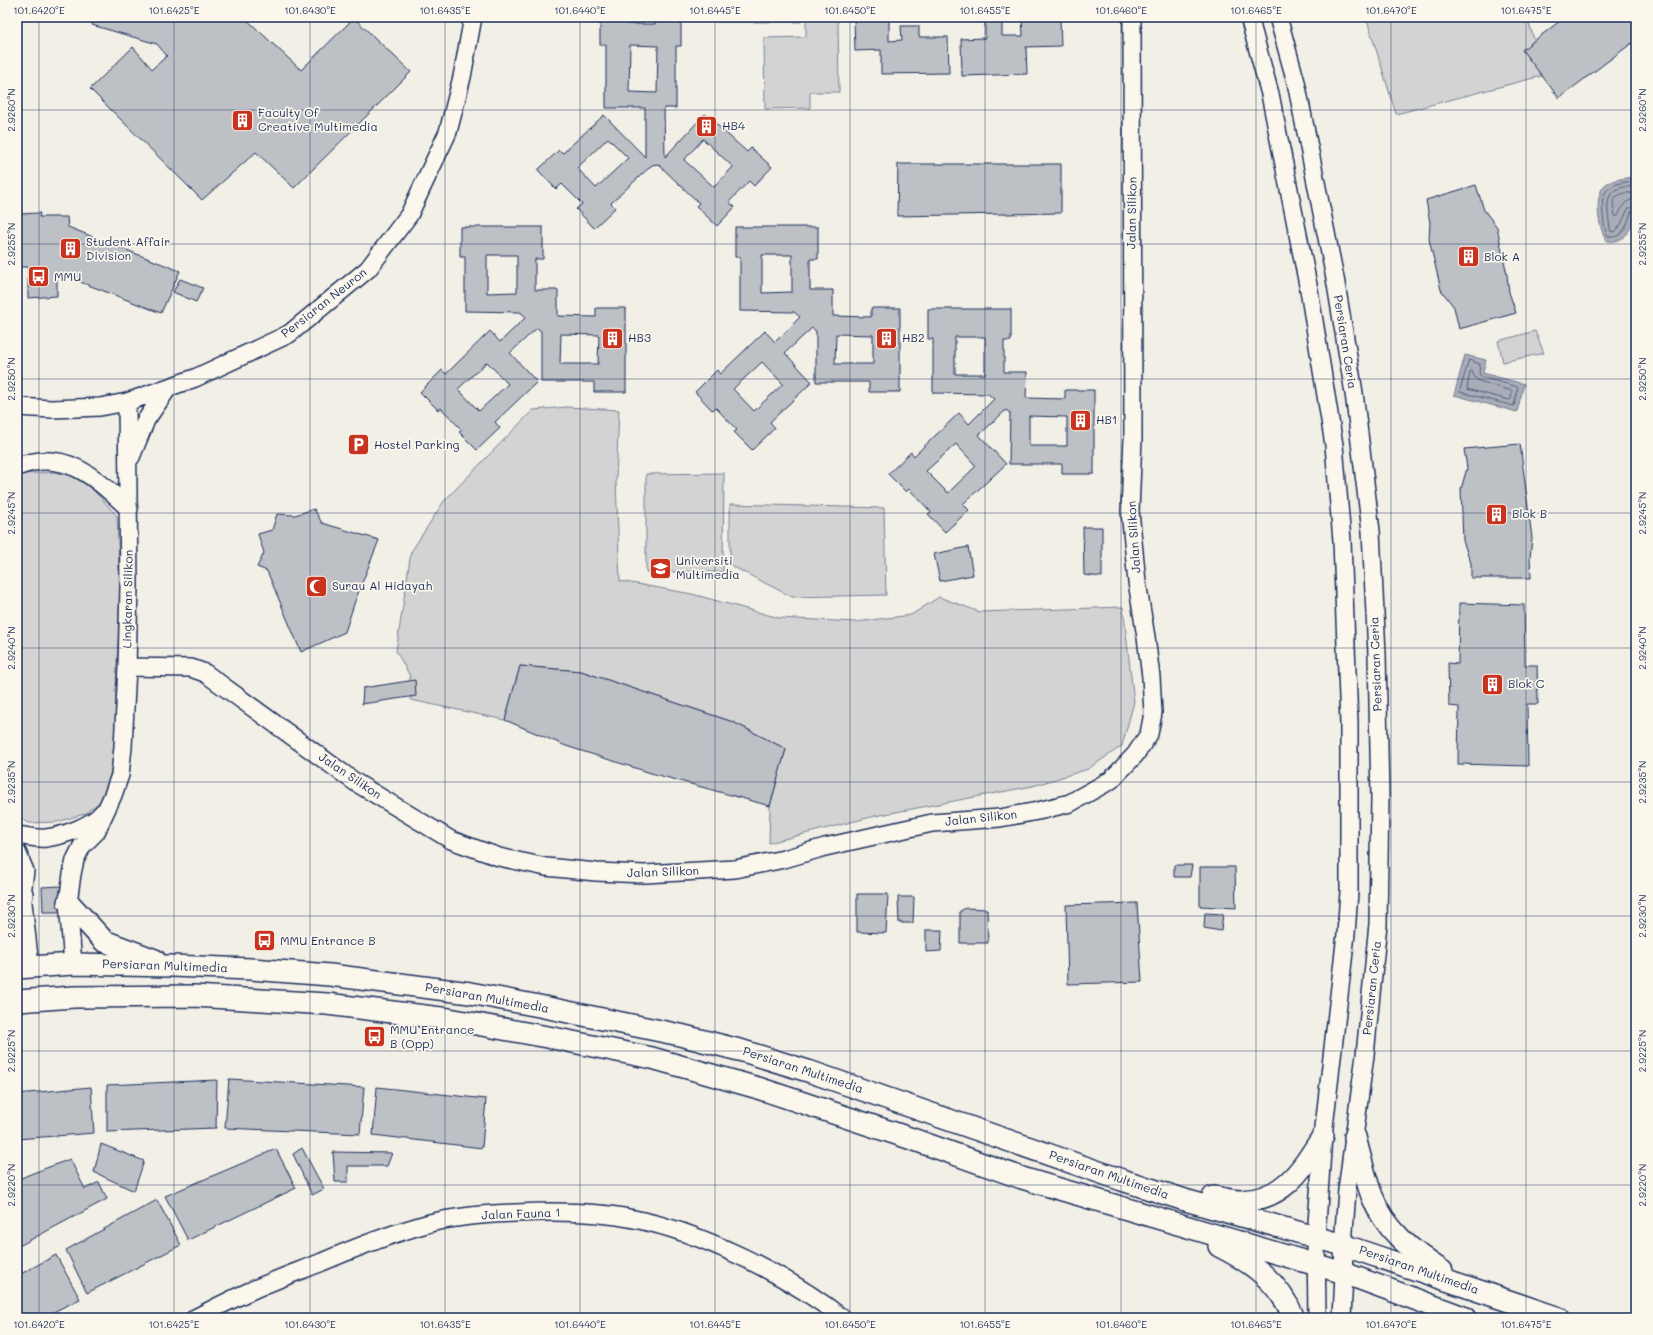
<svg xmlns="http://www.w3.org/2000/svg" width="1653" height="1335" viewBox="0 0 1653 1335" font-family="Mali,sans-serif">
	<style>
		.green { fill: #d2d3d2; stroke: #768198 }
		.water { fill: #a9adb7; stroke: #707b93 }
		.lines { fill: none; stroke-linecap: round; stroke-linejoin: round }
		.shore { stroke: #546182; stroke-width: 1 }
		.building { fill: #bdc0c4; stroke: #1b2f5e; fill-rule: evenodd }
		.tertiary-casing { stroke: #1b2f5e; stroke-width: 20 }
		.primary-casing { stroke: #1b2f5e; stroke-width: 24 }
		.tertiary { stroke: #fbf7ec; stroke-width: 17 }
		.primary { stroke: #fbf7ec; stroke-width: 21 }
		.ticks { fill: none; stroke: #1b2f5e; stroke-width: 1; stroke-opacity: 0.45 }
		.labels { text-anchor: middle; stroke-width: 3.5; stroke-linejoin: round; paint-order: stroke }
		.poi-label { font-size: 12px; fill: #1b2f5e; stroke: #fbf7ec; text-anchor: start }
		.street-label { font-size: 12px; fill: #1b2f5e; stroke: #fbf7ec }
		.neatline { fill: none; stroke: #1b2f5e; stroke-width: 1.5 }
		.ticks-label { font-size: 10px; text-anchor: middle; fill: #1b2f5e }
	</style>
	<rect width="100%" height="100%" fill="#f2efe6"/>
	<filter id="ink" filterUnits="userSpaceOnUse"><feTurbulence type="fractalNoise" baseFrequency=".025" numOctaves="2"/><feDisplacementMap in="SourceGraphic" scale="8" xChannelSelector="R" yChannelSelector="G"/><feConvolveMatrix kernelMatrix="1 2 1 2 8 2 1 2 1" color-interpolation-filters="sRGB"/></filter>
	<g filter="url(#ink)">
		<path class="green" d="M717,17h84v5h-84z
			M806,17h32l1,75h-29v16l-45,1 -1,-71 42,-1z
			M1366,17h161l18,58 -149,39z
			M1535,331l9,22 -41,9 -5,-21z
			M567,407l52,3 -3,71 4,100 72,13 87,24 77,4 55,-7 28,-18 41,15 143,-5 11,95 -12,44 -34,23 -55,17 -158,30 -106,27 1,-37 16,-57 -53,-27 -152,-51 -61,-5 -15,54 -94,-20 -1,-24 -14,-25 15,-99 33,-51 89,-91z
			M54,472l27,6 20,20 16,18 3,79 -4,93 -1,65 -6,26 -9,23 -16,12 -27,8 -28,1 -12,-6v-341l5,-2z
			M724,473l-1,99h-77v-98z
			M730,504l154,4 2,87 -94,2 -62,-32z"/>
		<path class="water" d="M1634,177l2,2c0,20 2,67 -29,62 -9,-12 -14,-47 -1,-57 8,-5 19,-6 28,-7z
			M1465,355l21,5 -3,13 41,11 -7,28 -63,-17z"/>
		<g class="lines">
			<path class="shore" d="M1636,182c-6,-1 -13,0 -19,2 -16,7 -15,15 -14,31 1,7 1,15 5,21 15,5 20,-14 23,-24l5,-2
				M1636,187c-21,-2 -30,5 -28,26 1,6 1,13 3,19l5,-1 5,-7 7,-15 8,-4
				M1636,193h-12l-9,4 -2,6 2,13h3c4,-9 6,-16 18,-17
				M1469,360l11,4 -1,9 2,4 37,10 -4,19 -54,-14z
				M1472,371l3,7 4,3 33,10 -1,8 -2,1 -42,-11 3,-17z"/>
		</g>
		<path class="building" d="M94,17h150l57,53 53,-52 57,54 -117,116 -38,-36 -54,48 -112,-111 43,-42 19,22 15,-13 -10,-12 -65,-19z
			M600,17h27v7h28v-7h26v29h-5v62h-12l1,49 40,-43 42,38 4,-4 21,19 -18,19 -5,-5 -20,21 6,5 -18,19 -21,-20 3,-3 -41,-39 -6,1 -41,38 4,5 -21,20 -18,-19 6,-5 -20,-20 -6,5 -18,-19 21,-20 4,3 41,-38 41,42v-49h-39v-63h-6zM630,45l28,1 -1,47 -28,-1zM608,138l20,20 -32,30 -19,-20zM703,139l30,28 -19,20 -30,-27z
			M854,17h35v24l13,-1 -1,-14h18v11h29l1,36 -68,1v-24l-26,1z
			M1022,17h38l1,29 -35,1 1,27 -65,2 -1,-37 24,-1v-16h17v14h21z
			M1565,17h71v23l-77,58 -37,-48z
			M898,164h163v49l-164,3z
			M1476,185l8,25 13,17 10,48 2,17 7,21 -57,16 -5,-22 -13,-17 -12,-51 1,-16 -4,-23z
			M40,213l-1,4h28l1,10 112,44 -19,42 -104,-40v23l-29,2v-31h-11v-46l2,-1 -2,-6z
			M460,227h83v32h-8v31h23v26l38,1v-9h30v84h-32v-10h-53v-51l-4,-3 -27,25 27,29 -42,40 5,6 -23,22 -18,-18 3,-2 -21,-22 -3,2 -18,-18 22,-22 4,4 44,-43 10,11 26,-25 -6,-5 -55,-1v-54h-5zM487,255h30v37l-30,1zM561,334l38,1 -1,29h-38zM487,362l21,22 -29,27 -21,-22z
			M735,227h83v32h-8v31h23v26l38,1v-9h29v84h-31v-10h-53v-51l-4,-3 -27,25 27,29 -42,40 5,6 -23,22 -18,-18 3,-2 -21,-22 -4,2 -17,-18 22,-22 3,4 45,-43 10,11 25,-25 -6,-5 -54,-1v-54h-5zM762,255h30v37l-30,1zM836,334l37,1v29h-38zM762,362l21,22 -29,27 -21,-22z
			M180,279l23,9 -7,14 -23,-10z
			M928,309h83v32h-7v31h23l-1,26 39,1v-9h29v84h-32v-10h-53l1,-51 -4,-3 -27,25 27,29 -43,40 6,6 -24,22 -17,-18 3,-2 -22,-23 -3,3 -18,-18 23,-22 3,4 45,-43 10,11 25,-25 -6,-5 -55,-1v-54h-5zM955,337h30v37h-30zM1029,416l38,1v29h-38zM956,444l20,22 -28,27 -22,-22z
			M1520,444l12,94 -2,20 1,20h-60v-15l-8,-22 -2,-52 6,-21 -3,-19z
			M314,509l8,14 57,17 -24,61 -10,31 -44,20 -34,-81 -10,-4 7,-14 -6,-19 14,-4 5,-16 18,1z
			M1083,527h19v50l-18,-2z
			M968,547l5,28 -33,6 -6,-27z
			M1459,603l65,2 1,60h12l1,39h-11l1,62 -70,-2 1,-57 -10,-1 -1,-43 10,1z
			M520,666l61,5 152,51 53,27 -16,57 -119,-33 -85,-27 -61,-26z
			M415,680l1,16 -54,8 1,-16z
			M1174,865h18l-2,12h-16z
			M1200,867h35l1,41 -36,-2z
			M62,886l1,26h-20l-1,-25z
			M857,894h31l-2,39 -29,-1z
			M898,897h16l-1,26h-14z
			M1137,903l5,79 -74,2 -2,-79z
			M966,908l21,1 1,34h-28v-32z
			M1205,913l18,1 -2,17 -17,-3z
			M926,930h16l-1,21 -15,1z
			M229,1079l135,8 -4,47 -135,-6z
			M217,1080l-1,48 -109,4v-47z
			M91,1087l3,46 -77,6v-45z
			M377,1087l109,12 -4,49 -109,-13z
			M101,1144l43,17 -10,30 -40,-19z
			M302,1148l22,41 -12,6 -19,-41z
			M276,1149l20,39 -108,52 -23,-44z
			M333,1152l59,1 -5,13h-39v16h-13z
			M70,1159l15,30 14,-7 8,17 -90,48v-67l11,-5z
			M157,1200l24,45 -94,48 -21,-43z
			M56,1255l24,44 -39,19h-24v-42z"/>
		<g class="lines">
			<defs>
				<path id="tertiary" d="M1249,17l21,77 39,196 25,155 8,96 7,183v168l-3,42 -23,202 -7,102 1,80
					M1278,17l18,65 39,196 19,115 17,138 6,123 3,144 -2,126 -13,131 -18,135 -4,55 1,28 -2,45
					M17,407l35,2 48,-2 27,-5 68,-24 94,-44 79,-65 41,-54 39,-83 14,-55 11,-60
					M131,457l15,-37 22,-32
					M17,467c48,-20 80,12 112,42
					M127,667l64,1 14,5 150,109 96,58 48,17 47,10 50,5 49,2 90,-5 49,-10 41,-12 107,-24 68,-5 38,-7 32,-8 41,-23 24,-25 14,-21 4,-21 -2,-36 -5,-40 -9,-55 -7,-71 3,-73 -1,-421
					M17,835c9,1 20,4 29,3 16,-2 47,-12 57,-26
					M17,852l8,19 -3,23 8,72
					M73,964l-5,-62 4,-28 3,-14 7,-14 14,-14 17,-37 7,-20 3,-28 4,-80 2,-81 -2,-184
					M195,1318c18,-9 35,-18 53,-26 24,-11 49,-20 74,-30 35,-15 71,-29 108,-39 28,-7 57,-9 86,-10 39,-2 79,-2 118,6 67,13 154,56 208,99"/>
				<path id="primary" d="M68,902l36,39 51,19
					M17,918l5,-24
					M17,968l56,-4 98,2 80,3 79,6 140,18 69,13 141,29 63,16 68,21 311,108 63,20 158,45 216,73
					M17,1001l57,-4 120,-1 133,8 122,15 104,19 99,20 106,30 157,52 107,38 322,95 122,45
					M1355,1137c5,20 10,40 17,59 13,34 41,56 70,75
					M1213,1197c9,1 19,4 28,4 43,-1 61,-32 82,-65
					M1219,1246c34,17 60,36 75,72"/>
			</defs>
			<use href="#tertiary" class="tertiary-casing"/>
			<use href="#primary" class="primary-casing"/>
			<use href="#tertiary" class="tertiary"/>
			<use href="#primary" class="primary"/>
		</g>
	</g>
	<path class="ticks" d="M39,17v1301M174,17v1301M310,17v1301M445,17v1301M580,17v1301M715,17v1301M850,17v1301M985,17v1301M1121,17v1301M1256,17v1301M1391,17v1301M1526,17v1301M17,110h1619M17,244h1619M17,379h1619M17,513h1619M17,648h1619M17,782h1619M17,916h1619M17,1051h1619M17,1185h1619"/>
	<defs>
		<symbol id="building-square" viewBox="-11 -11 22 22"><rect x="-9" y="-9" width="18" height="18" rx="4" fill="#c8321e" stroke="#fbf7ec"/><path d="M-4-6H4V6H1V3H-1V6H-4ZM-2.5-4.3h1.7v1.8h-1.7ZM.8-4.3h1.7v1.8H.8ZM-2.5-1h1.7V.8h-1.7ZM.8-1h1.7V.8H.8Z" fill="#fff"/></symbol>
		<symbol id="bus-square" viewBox="-11 -11 22 22"><rect x="-9" y="-9" width="18" height="18" rx="4" fill="#c8321e" stroke="#fbf7ec"/><path d="M-5-6H5V4H4V6H2V4H-2V6H-4V4H-5ZM-3.5-4V0h7V-4ZM-3.5 1.2v1.5H-2V1.2ZM2 1.2v1.5H3.5V1.2Z" fill="#fff"/></symbol>
		<symbol id="parking-square" viewBox="-11 -11 22 22"><rect x="-9" y="-9" width="18" height="18" rx="4" fill="#c8321e" stroke="#fbf7ec"/><path d="M-3.5-5.5H1a3.5 3.5 0 0 1 0 7H-1V5.5H-3.5ZM-1-3.4V-.6H.8a1.4 1.4 0 0 0 0-2.8Z" fill="#fff"/></symbol>
		<symbol id="university-square" viewBox="-11 -11 22 22"><rect x="-9" y="-9" width="18" height="18" rx="4" fill="#c8321e" stroke="#fbf7ec"/><path d="M0-5L7-2L0 1L-7-2ZM-4 1L0 2.5L4 1V4Q0 6-4 4Z" fill="#fff"/></symbol>
		<symbol id="mosque-square" viewBox="-11 -11 22 22"><rect x="-9" y="-9" width="18" height="18" rx="4" fill="#c8321e" stroke="#fbf7ec"/><path d="M3.5-4.9A6 6 0 1 0 3.5 4.9A5 5 0 1 1 3.5-4.9Z" fill="#fff"/></symbol>
	</defs>
	<g fill-rule="evenodd">
		<use href="#building-square" x="230" y="108" width="25" height="25"/>
		<use href="#building-square" x="694" y="114" width="25" height="25"/>
		<use href="#building-square" x="58" y="236" width="25" height="25"/>
		<use href="#building-square" x="1456" y="244" width="25" height="25"/>
		<use href="#bus-square" x="26" y="264" width="25" height="25"/>
		<use href="#building-square" x="600" y="326" width="25" height="25"/>
		<use href="#building-square" x="874" y="326" width="25" height="25"/>
		<use href="#building-square" x="1068" y="408" width="25" height="25"/>
		<use href="#parking-square" x="346" y="432" width="25" height="25"/>
		<use href="#building-square" x="1484" y="502" width="25" height="25"/>
		<use href="#university-square" x="648" y="556" width="25" height="25"/>
		<use href="#mosque-square" x="304" y="574" width="25" height="25"/>
		<use href="#building-square" x="1480" y="672" width="25" height="25"/>
		<use href="#bus-square" x="252" y="928" width="25" height="25"/>
		<use href="#bus-square" x="362" y="1024" width="25" height="25"/>
	</g>
	<g class="labels">
		<g class="poi-label">
			<text x="258" y="117">Faculty Of<tspan x="258" dy="14">Creative Multimedia</tspan></text>
			<text x="722" y="130">HB4</text>
			<text x="86" y="246">Student Affair<tspan x="86" dy="14">Division</tspan></text>
			<text x="1484" y="261">Blok A</text>
			<text x="54" y="281">MMU</text>
			<text x="628" y="342">HB3</text>
			<text x="902" y="342">HB2</text>
			<text x="1096" y="424">HB1</text>
			<text x="374" y="449">Hostel Parking</text>
			<text x="1512" y="518">Blok B</text>
			<text x="676" y="565">Universiti<tspan x="676" dy="14">Multimedia</tspan></text>
			<text x="332" y="590">Surau Al Hidayah</text>
			<text x="1508" y="688">Blok C</text>
			<text x="280" y="945">MMU Entrance B</text>
			<text x="390" y="1034">MMU Entrance<tspan x="390" dy="14">B (Opp)</tspan></text>
		</g>
		<g class="street-label">
			<text transform="translate(1132 213) rotate(-89)" y="4">Jalan Silikon</text>
			<text transform="translate(324 303) rotate(-38)" y="4">Persiaran Neuron</text>
			<text transform="translate(1345 342) rotate(81)" y="4">Persiaran Ceria</text>
			<text transform="translate(1134 537) rotate(-94)" y="4">Jalan Silikon</text>
			<text transform="translate(128 599) rotate(-89)" y="4">Lingkaran Silikon</text>
			<text transform="translate(1376 664) rotate(-92)" y="4">Persiaran Ceria</text>
			<text transform="translate(350 776) rotate(34)" y="4">Jalan Silikon</text>
			<text transform="translate(981 818) rotate(-6)" y="4">Jalan Silikon</text>
			<text transform="translate(663 872) rotate(-2)" y="4">Jalan Silikon</text>
			<text transform="translate(165 966) rotate(2)" y="4">Persiaran Multimedia</text>
			<text transform="translate(1372 988) rotate(-84)" y="4">Persiaran Ceria</text>
			<text transform="translate(487 998) rotate(10)" y="4">Persiaran Multimedia</text>
			<text transform="translate(803 1070) rotate(18)" y="4">Persiaran Multimedia</text>
			<text transform="translate(1109 1175) rotate(19)" y="4">Persiaran Multimedia</text>
			<text transform="translate(521 1214) rotate(-2)" y="4">Jalan Fauna 1</text>
			<text transform="translate(1419 1270) rotate(19)" y="4">Persiaran Multimedia</text>
		</g>
	</g>
	<rect width="1653" height="1335" fill="none" stroke="#fbf7ec" stroke-width="44"/>
	<rect x="22" y="22" width="1609" height="1291" class="neatline"/>
	<g class="ticks-label">
		<text x="39" y="14">101.6420°E</text>
		<text x="174" y="14">101.6425°E</text>
		<text x="310" y="14">101.6430°E</text>
		<text x="445" y="14">101.6435°E</text>
		<text x="580" y="14">101.6440°E</text>
		<text x="715" y="14">101.6445°E</text>
		<text x="850" y="14">101.6450°E</text>
		<text x="985" y="14">101.6455°E</text>
		<text x="1121" y="14">101.6460°E</text>
		<text x="1256" y="14">101.6465°E</text>
		<text x="1391" y="14">101.6470°E</text>
		<text x="1526" y="14">101.6475°E</text>
		<text transform="translate(11 110) rotate(-90)" y="4">2.9260°N</text>
		<text transform="translate(1642 110) rotate(-90)" y="4">2.9260°N</text>
		<text transform="translate(11 244) rotate(-90)" y="4">2.9255°N</text>
		<text transform="translate(1642 244) rotate(-90)" y="4">2.9255°N</text>
		<text transform="translate(11 379) rotate(-90)" y="4">2.9250°N</text>
		<text transform="translate(1642 379) rotate(-90)" y="4">2.9250°N</text>
		<text transform="translate(11 513) rotate(-90)" y="4">2.9245°N</text>
		<text transform="translate(1642 513) rotate(-90)" y="4">2.9245°N</text>
		<text transform="translate(11 648) rotate(-90)" y="4">2.9240°N</text>
		<text transform="translate(1642 648) rotate(-90)" y="4">2.9240°N</text>
		<text transform="translate(11 782) rotate(-90)" y="4">2.9235°N</text>
		<text transform="translate(1642 782) rotate(-90)" y="4">2.9235°N</text>
		<text transform="translate(11 916) rotate(-90)" y="4">2.9230°N</text>
		<text transform="translate(1642 916) rotate(-90)" y="4">2.9230°N</text>
		<text transform="translate(11 1051) rotate(-90)" y="4">2.9225°N</text>
		<text transform="translate(1642 1051) rotate(-90)" y="4">2.9225°N</text>
		<text transform="translate(11 1185) rotate(-90)" y="4">2.9220°N</text>
		<text transform="translate(1642 1185) rotate(-90)" y="4">2.9220°N</text>
		<text x="39" y="1328">101.6420°E</text>
		<text x="174" y="1328">101.6425°E</text>
		<text x="310" y="1328">101.6430°E</text>
		<text x="445" y="1328">101.6435°E</text>
		<text x="580" y="1328">101.6440°E</text>
		<text x="715" y="1328">101.6445°E</text>
		<text x="850" y="1328">101.6450°E</text>
		<text x="985" y="1328">101.6455°E</text>
		<text x="1121" y="1328">101.6460°E</text>
		<text x="1256" y="1328">101.6465°E</text>
		<text x="1391" y="1328">101.6470°E</text>
		<text x="1526" y="1328">101.6475°E</text>
	</g>
</svg>
